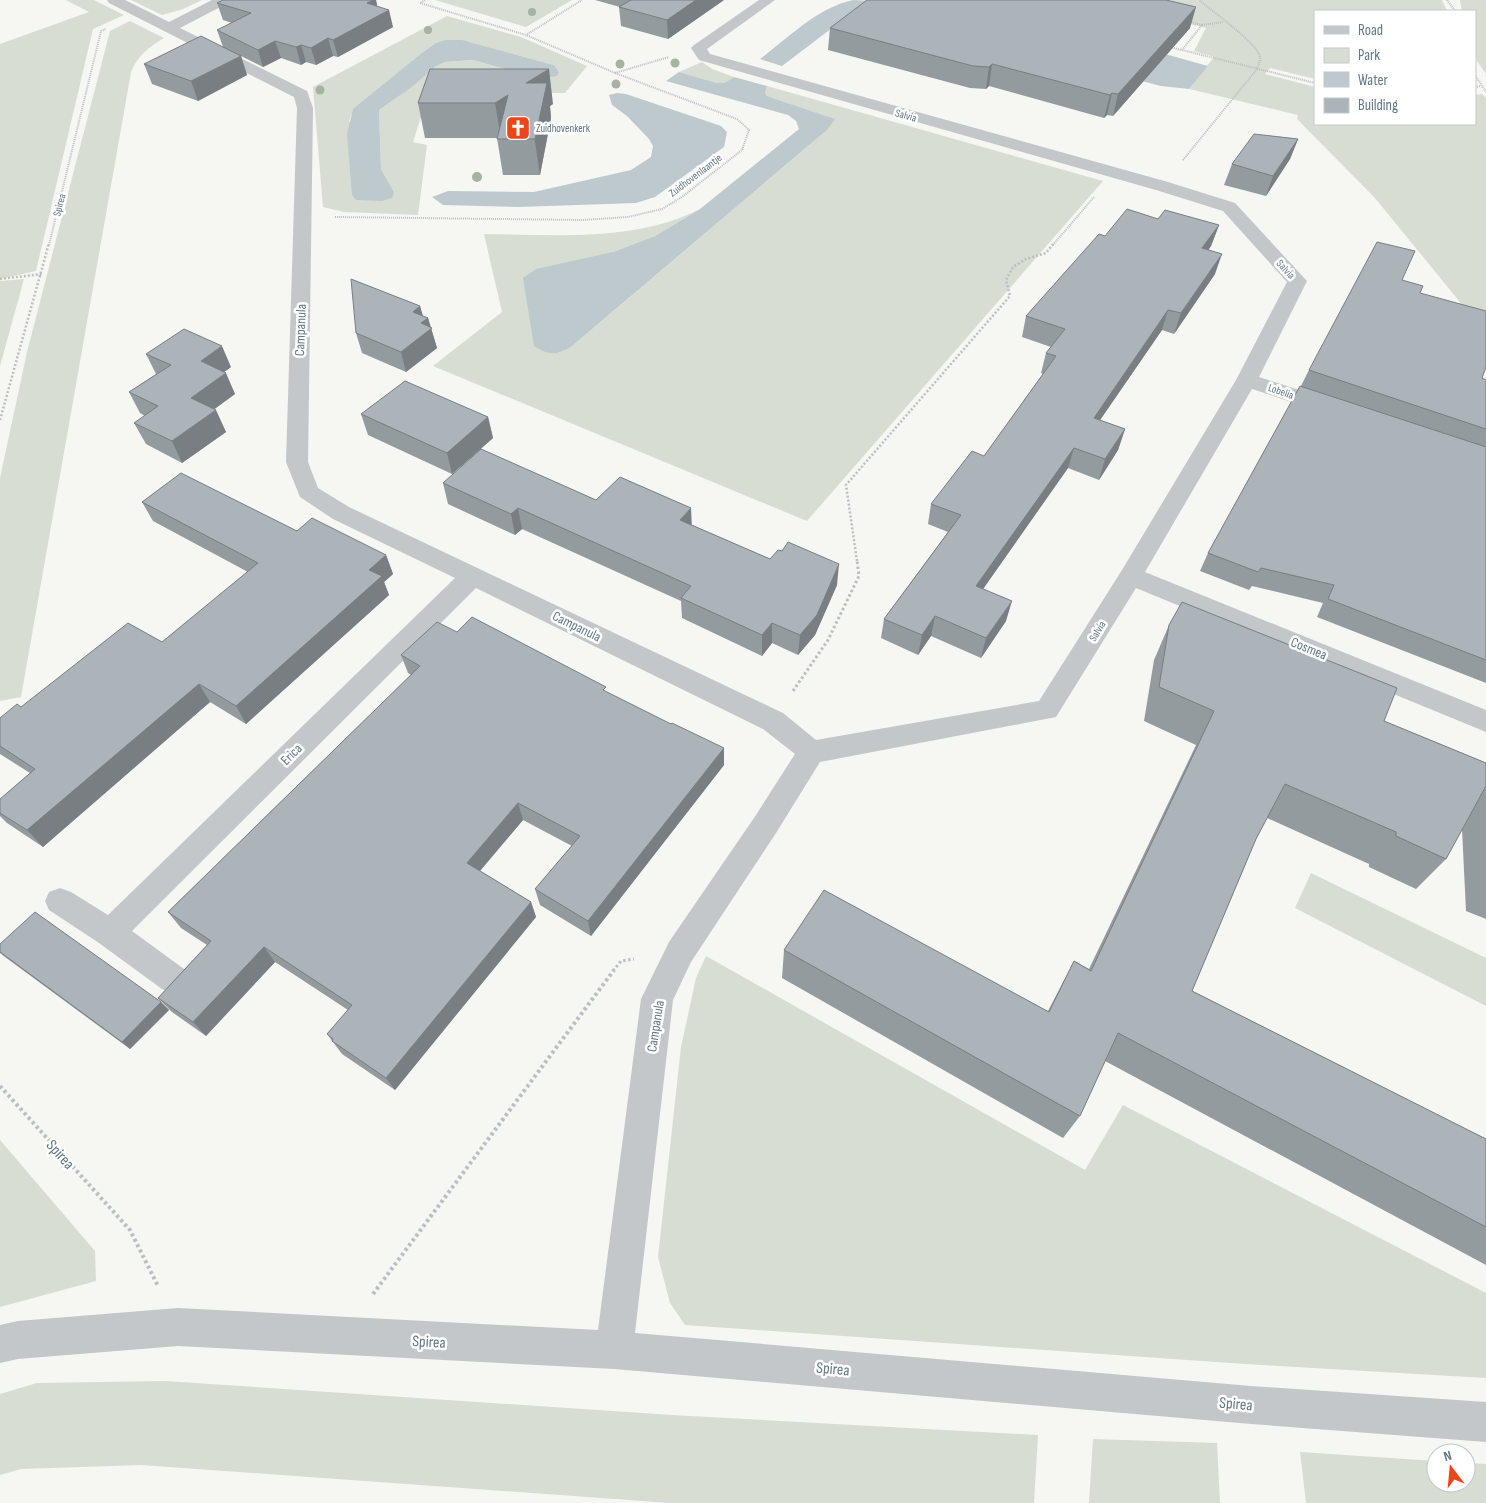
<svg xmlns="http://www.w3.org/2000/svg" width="1486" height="1503" viewBox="0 0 1486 1503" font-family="'Sofia Sans Condensed',sans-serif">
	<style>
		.green { fill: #d7ddd2; fill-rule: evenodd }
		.water { fill: #bec9ce }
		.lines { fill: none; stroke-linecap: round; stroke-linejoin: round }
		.path-far3 { stroke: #bcbfc1; stroke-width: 2; stroke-dasharray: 1 1; stroke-linecap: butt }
		.path-far2 { stroke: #bcbfc1; stroke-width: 2.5; stroke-dasharray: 2 2; stroke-linecap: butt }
		.path-far1 { stroke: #bcbfc1; stroke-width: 3; stroke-dasharray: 2.5 2.5; stroke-linecap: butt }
		.path { stroke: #bcbfc1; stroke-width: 4; stroke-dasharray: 3 3; stroke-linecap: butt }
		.minor { fill: #c3c7ca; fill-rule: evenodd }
		.tree { fill: #a8b2a3 }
		.wall { fill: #949b9f }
		.shaded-wall { fill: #787e82 }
		.building { fill: #acb4b9; stroke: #787e82 }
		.labels { text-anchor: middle; stroke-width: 5; stroke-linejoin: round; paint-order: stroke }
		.far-street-label { font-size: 11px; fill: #637784; stroke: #fff }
		.far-poi-label { font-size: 11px; fill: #637784; stroke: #fff; text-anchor: start }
		.street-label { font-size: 14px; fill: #637784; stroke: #fff }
		.near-street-label { font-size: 16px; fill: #637784; stroke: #fff }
	</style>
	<rect width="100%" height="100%" fill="#f6f6f2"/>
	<path class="green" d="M66,0h28l30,15 -31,14 -57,242 -36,8v-235l89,-32z
		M131,0h71l-19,9 -21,6z
		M435,0h137l-46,27z
		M1102,0h340l5,11h-132v68l-45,-11 -5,6 50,13v37h160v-29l7,-1 4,4v236l-111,-136 -78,-79 1,-4 -109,-26 25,-32 -20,-6 12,-23 -106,-26z
		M1460,0h26v74l-11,-16v-47h-13z
		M447,16l74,21 66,29 -22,27h-118l-21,8 -13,41 14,3 -9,70 -74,-3 -21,-5 -10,-120zM469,42l85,23 5,7 -19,7 -67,-19 -28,2 -10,5 -23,19 -33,24 2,59 13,23 -45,-71 4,-11 16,-13z
		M130,21l34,17c-15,9 -26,17 -33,34l-110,625 -21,4v-223l27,-126 83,-321z
		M702,62l10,7 22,8 -10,6h-7l-38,-11z
		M767,86l336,95 -296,340 -374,-155 69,-54 -18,-78c71,1 151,8 216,-25l-45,27 -42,16 -54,101 12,-6 44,-37 212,-180 -1,-14 -59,-20 -2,-3z
		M24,279l-24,87v-85z
		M1311,873l175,85v48l-191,-98z
		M706,956l379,214 38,-65 363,188v85l-241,-14 -560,-39 -15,-22 -12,-46 23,-210 15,-69z
		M0,1140l95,111 1,30 -96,26z
		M165,1381l507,34 366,20 -4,68h-364l-529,-38 -120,4 -21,6v-81l37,-11z
		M1093,1439l124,4 3,60h-131z
		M1300,1452l136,9v22h30v-20l20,1v39h-180z"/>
	<path class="water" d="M853,0l20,1 224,34 111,31 -19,23 -28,-3 -291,-75 -26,8 -62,47 -22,-7c28,-21 57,-51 93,-59z
		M446,40h16l92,25 5,7 -2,4 -17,3 -67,-19 -28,2 -10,5 -22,19 -34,24 2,59 13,23 -2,6 -10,3 -26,-1 -4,-5 -5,-61 6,-25 69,-56 14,-10z
		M679,72l38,11h7l10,-6 33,9 -2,7 2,3 68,23 -8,11 -256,217c-16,9 -22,8 -37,-1l-11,-68 13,-9 77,-17 42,-16 45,-27 99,-80 -3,-8 -8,-6 -122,-34z
		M617,93l9,1 95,32 6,6 -3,15 -69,50 -19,6 -118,4 -75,-2 -11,-8 16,-6 86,1 97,-22 20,-13 2,-11 -4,-7 -22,-23 -15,-11 -3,-10z"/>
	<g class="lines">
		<path class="path-far3" d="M425,0l-5,3 106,32 56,-35
			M1447,0l8,11
			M1202,25l22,-3
			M1170,47l145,36
			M1182,50l20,-25 -12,-3
			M615,73l54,-16
			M1475,75l11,17
			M1475,87l6,-1
			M1183,160l74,-91c1,-4 4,-8 3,-12 -2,-13 -49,-47 -61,-57
			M335,217l248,3 45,-3 34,-8 20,-12 60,-47 7,-20 -12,-11 -122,-46 -89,-38
			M49,245l52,-214 5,-2
			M1053,245l41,-48"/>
		<path class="path-far2" d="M0,279l42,-5
			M0,420l49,-177
			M857,561l-11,-76 164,-189 -4,-16 7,-13 13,-8 20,-6 8,-10"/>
		<path class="path-far1" d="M793,691l35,-51 31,-64 -2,-16
			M613,971l8,-10 13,-2"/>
		<path class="path" d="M0,1086l130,144 28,56
			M373,1294l241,-324"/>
		<path class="minor" d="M107,0h18l44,22 43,-22h18l-2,3 -48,25 127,63 6,17 -5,354 10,26 31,19 434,206 33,27 223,-39 83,-131 114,-190 51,-98 -64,-71 -67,-21 -457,-130 -8,-12 3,-3 65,-45h16l-68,49 3,5 458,128 67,21 72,78 -48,96 80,26 3,5 -3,5 -8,2 -79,-26 -107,183 341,138v22l-350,-144 -80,129 -236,45 -44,71 -85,129 -18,38 -38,333 616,53 235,16v40l-235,-18 -637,-55 -436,-23 -160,13 -18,4v-38l18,-4 160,-13 420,22 43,-331 28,-57 87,-127 39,-61 -32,-25 -287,-141 -344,343 52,38 5,10 -5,10 -11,5 -11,-5 -63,-46 -50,-33 -4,-9 4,-9 11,-4 11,4 37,23 347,-337 -122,-59 -33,-22 -14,-35 11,-354 -3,-11 -185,-94z"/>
	</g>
	<g class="tree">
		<circle cx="532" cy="12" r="4"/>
		<circle cx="428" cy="30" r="4"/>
		<circle cx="675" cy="63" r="4.5"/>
		<circle cx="620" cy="64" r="4.5"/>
		<circle cx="616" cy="84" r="4.5"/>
		<circle cx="320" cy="90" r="4.5"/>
		<circle cx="477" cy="177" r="5"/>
	</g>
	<path class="wall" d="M376,0l1,6 16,21 -55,30 -5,-1 -17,9 -10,-3 -5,3 -20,-7 -18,9 -22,-11 6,19 -49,26 -46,-17 -8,-20 79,-17 -6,-17 15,-7 -9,-3 -6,-17z
		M595,0h129l-56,39 -47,-13 -2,-19h1z
		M830,28h360l-77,88 -6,-1 -3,3 -115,-32 -3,3 -16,-1 -142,-38z
		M430,69l123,35 -3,2 1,12 -11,57h-37l-6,-37h-72l-7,-35z
		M1298,139l-8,20 -24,37 -42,-11 8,-21z
		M1219,225l-8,21 -2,3 6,25 -41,60 -12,-4 -62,90 25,9 -7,21 -19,30 -31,-12 -85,121 23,32 -25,37 -50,-22 -13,19 -37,-17 3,-19 64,-87 -20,-8 3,-20 53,-48 59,-82 -2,-1 5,-20 5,-6 -29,-10 4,-21 79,-80z
		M1402,280l18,13 62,85 4,2v303l-169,-66 6,-14 -71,-17 -3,4 -49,-19 8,-18 93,-167 8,-16z
		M420,306l3,10 5,2 9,30 -31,24 -44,-19 -6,-20z
		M146,354l85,13 -7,5 11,22 -21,15 12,23 -44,31 -36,-19 -12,-21 11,-7 -5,-3 -11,-21 27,-18z
		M361,414l127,3 5,21 -41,36 -84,-39z
		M443,483l153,17 96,25 78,34 67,26 -22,50 -17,20 -26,-12 -10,13 -80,-38 -1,-17 -159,-72 -7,6 -67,-31z
		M142,502l155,29 89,24 7,19 -9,8 5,13 -143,129 -36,-22 -167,145 -36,-24 -7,-7v-17l30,-26 -30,-19v-36l162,-76 86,-70 -95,-51z
		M1169,625l215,96 102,42v156l-20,-8 -4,-82 -16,30 -30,30 -47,-22v-3l-102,-46 -11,21 -64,152 294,148v126l-381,-204 -25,55 -17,22 -281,-160 2,-28 264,61 26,-50 15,8 107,-224 -52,-24 10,-61z
		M457,632l149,60 118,73 -133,171 -51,-31 -5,-16 37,-43 -49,-26 -43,51 51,31 5,15 -141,173 -53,-36 -15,-20 21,-24 -73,-48 -69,74 -34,-24 -14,-14 49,-53 -26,-17 -13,-16 243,-237 -3,-2 -7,-18z
		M0,944l161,58 8,8 -39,39 -125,-92 -5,-4z"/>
	<path class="shaded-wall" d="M373,0h3l3,15 10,-5 4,17 -55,30 -5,-17 34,-37z
		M696,0h28l-56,39 -1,-19z
		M1196,7l-6,21 -77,88 5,-22z
		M328,38l5,18 -17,9 -5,-17z
		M275,41l6,17 -18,9 -5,-17z
		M301,45l5,17 -5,3 -5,-18z
		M241,56l6,19 -49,26 -7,-20z
		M992,64l-3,22 -3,3 3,-22z
		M549,69l4,35 -3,2 1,12 -11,57 -14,-92z
		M1112,93l-5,22 -3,3 6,-23z
		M508,95l-7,43 -6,-35z
		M1298,139l-8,20 -24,37 7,-20z
		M1219,225l-8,21 -16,22 7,-20z
		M1222,254l-7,20 -41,60 7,-21z
		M420,306l4,15 4,-3 9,30 -31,24 -5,-20 12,-40z
		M1168,310l-6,20 -75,109 7,-21z
		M222,346l9,21 -21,15 -9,-21z
		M226,373l9,21 -34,25 -10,-21z
		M216,410l10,22 -44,31 -10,-22z
		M488,417l5,21 -41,36 -5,-21z
		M1125,429l-7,21 -19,30 6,-21z
		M1074,448l-6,20 -97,138 5,-20z
		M518,508l4,21 -7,6 -4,-21z
		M691,508l1,21 -12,-9z
		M386,555l7,19 -9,8 5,13 -143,129 -10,-18 133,-136z
		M839,564l-2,21 -22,50 -17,20 2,-20z
		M1012,601l-6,20 -25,37 5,-20z
		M935,616l-4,20 -13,19 4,-20z
		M772,623v20l-10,13v-21z
		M199,684l11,18 -167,145 -16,-17z
		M724,748v17l-133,171 -3,-15z
		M518,803l5,17 -50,59 -6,-16z
		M531,902l5,15 -141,173 -9,-12z
		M264,947l11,15 -69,74 -13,-14z
		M161,1002l8,8 -39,39 -8,-7z"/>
	<path class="building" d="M223,0h150l-6,3 22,7 -56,30 -5,-2 -17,10 -10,-3 -5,2 -21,-6 -17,9 -41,-20 34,-17 -34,-10z
		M631,0h65l-29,20 -48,-13z
		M867,0h299l30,7 -78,87 -6,-1 -2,2 -118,-31 -3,3 -16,-1 -143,-38z
		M201,36l40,20 -50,25 -47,-17z
		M430,69h119l-23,14h21l-12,56h-38l11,-44 -13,8h-77z
		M1254,134l44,5 -25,37 -41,-12z
		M1127,209l31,10 7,-9 54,15 -17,23 20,6 -41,59 -13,-3 -74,108 31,11 -20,30 -31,-11 -98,138 36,15 -26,37 -51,-22 -13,19 -38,-16 77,-104 -30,-11 41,-53 12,5 72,-100 -10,-3 19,-24 -39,-13 73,-82 6,2z
		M1377,242l38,9 -13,29 21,6 -3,7 66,18v56l-4,11 4,2v49l-177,-59z
		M351,279l69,27 -7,6 15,6 -7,5 11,5 -31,24 -45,-19z
		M184,329l38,17 -21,15 25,12 -35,25 25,12 -44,31 -38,-18 24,-17 -29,-14 42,-27 -25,-11z
		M405,381l83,36 -41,36 -86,-39z
		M1300,386l186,61v213l-158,-61 6,-14 -73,-17 -3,4 -50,-19z
		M481,449l115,51 24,-23 71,31 -11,12 90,39 8,-9 4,1 6,-9 51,22 -22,51 -17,20 -28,-12 -10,12 -81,-37 10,-12 -173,-78 -7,6 -68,-31z
		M181,473l116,58 15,-13 74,37 -17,15 13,6 -146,130 -37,-22 -172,146 -27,-17v-14l35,-30 -35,-23v-28l17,-14 4,3 107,-84 34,19 96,-79 -116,-61z
		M1182,602l215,86 -13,33 102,42v23l-40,73 -50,-23v-4l-111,-48 -29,55 -64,152 294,148v88l-368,-194 -38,83 -296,-166 40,-60 225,122 25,-51 17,10 123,-260 -55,-24 10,-62z
		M472,617l134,70 -3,3 68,34 1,-1 52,25 -136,173 -53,-32 45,-53 -62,-33 -51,60 64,39 -145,176 -54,-37 1,-2 -6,-5 25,-29 -88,-58 -71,75 -35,-24 53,-57 -43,-29 252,-246 -19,-11 36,-33 20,10z
		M35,912l126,90 -39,40 -122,-90v-8z"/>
	<defs>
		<symbol id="church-square" viewBox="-11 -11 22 22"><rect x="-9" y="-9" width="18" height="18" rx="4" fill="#ec451b" stroke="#fff"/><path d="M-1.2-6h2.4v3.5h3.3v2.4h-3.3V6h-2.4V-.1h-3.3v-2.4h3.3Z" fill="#fff"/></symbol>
	</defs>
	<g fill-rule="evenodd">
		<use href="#church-square" x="504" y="114" width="28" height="28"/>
	</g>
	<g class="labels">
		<g class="far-street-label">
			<text transform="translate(906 115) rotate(16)" y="4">Salvia</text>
			<text transform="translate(695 175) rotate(-37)" y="4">Zuidhovenlaantje</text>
			<text transform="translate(59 205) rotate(-76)" y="4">Spirea</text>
			<text transform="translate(1286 269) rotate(47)" y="4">Salvia</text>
			<text transform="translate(1281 391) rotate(19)" y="4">Lobelia</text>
			<text transform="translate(1097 631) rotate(-58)" y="4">Salvia</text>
		</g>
		<g class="far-poi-label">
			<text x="536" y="132">Zuidhovenkerk</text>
		</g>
		<g class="street-label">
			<text transform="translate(300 330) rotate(-88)" y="5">Campanula</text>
			<text transform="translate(577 626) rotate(26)" y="5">Campanula</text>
			<text transform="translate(1309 648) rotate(22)" y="5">Cosmea</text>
			<text transform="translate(291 754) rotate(-45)" y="5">Erica</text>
			<text transform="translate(655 1026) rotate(-81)" y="5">Campanula</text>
		</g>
		<g class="near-street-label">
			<text transform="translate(61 1154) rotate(48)" y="6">Spirea</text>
			<text transform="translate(429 1341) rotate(3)" y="6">Spirea</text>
			<text transform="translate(833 1368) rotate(5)" y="6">Spirea</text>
			<text transform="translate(1236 1403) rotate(5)" y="6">Spirea</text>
		</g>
	</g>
	<rect x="1314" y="10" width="162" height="115" fill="#ffffff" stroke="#c1c9ce"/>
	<rect x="1324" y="26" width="25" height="8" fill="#c3c7ca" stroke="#c1c9ce"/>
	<text x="1358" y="35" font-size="15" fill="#637784">Road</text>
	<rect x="1324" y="48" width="25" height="15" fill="#d7ddd2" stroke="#c1c9ce"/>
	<text x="1358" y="60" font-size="15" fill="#637784">Park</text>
	<rect x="1324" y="72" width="25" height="15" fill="#bec9ce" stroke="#c1c9ce"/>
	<text x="1358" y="85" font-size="15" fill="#637784">Water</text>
	<rect x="1324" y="98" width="25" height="15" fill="#acb4b9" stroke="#c1c9ce"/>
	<text x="1358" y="110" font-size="15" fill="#637784">Building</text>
	<g transform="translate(1451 1468) rotate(344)"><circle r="24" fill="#ffffff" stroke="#c1c9ce"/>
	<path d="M0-4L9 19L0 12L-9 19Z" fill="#ec451b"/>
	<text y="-8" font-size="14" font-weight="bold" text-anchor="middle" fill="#637784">N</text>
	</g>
</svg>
